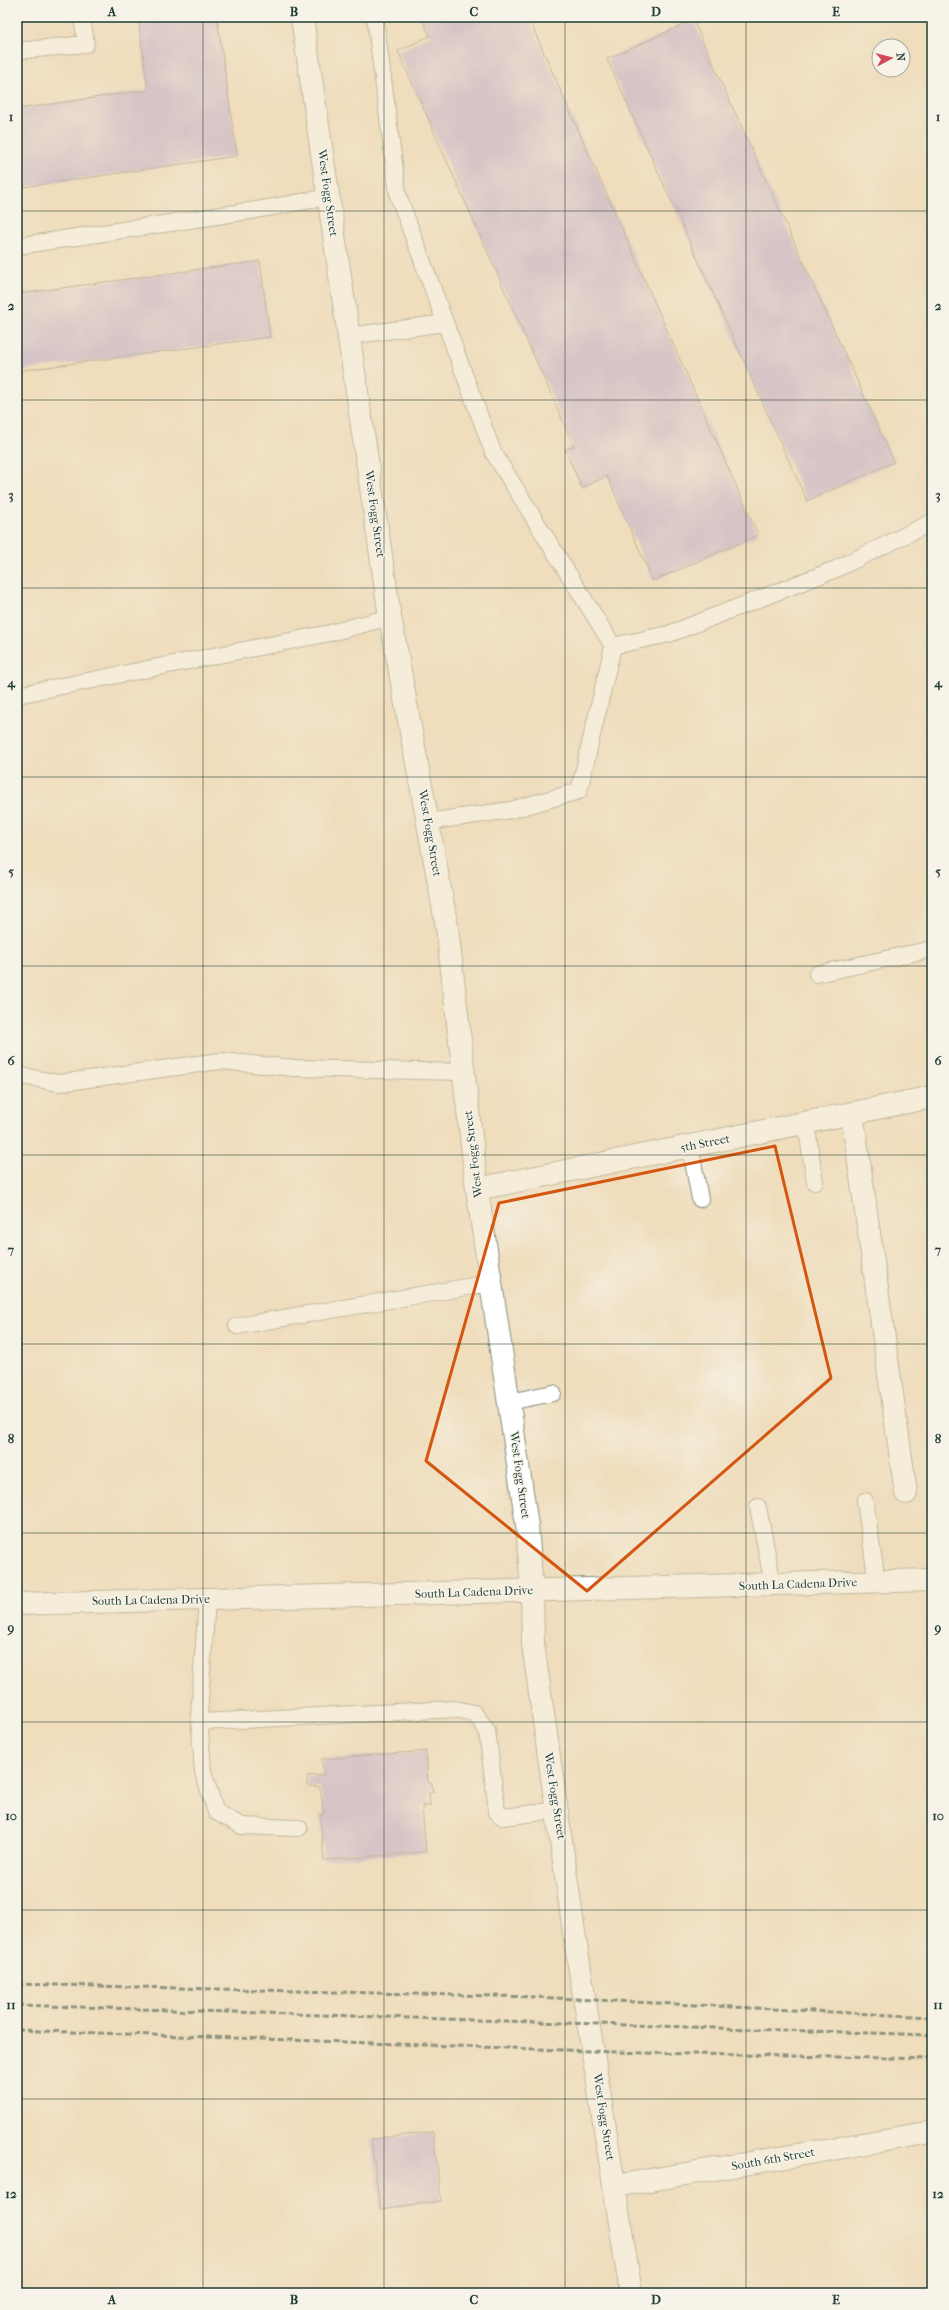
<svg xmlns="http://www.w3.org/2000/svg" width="949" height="2310" viewBox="0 0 949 2310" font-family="'IM FELL French Canon',serif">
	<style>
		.building { fill: #baa6d4 }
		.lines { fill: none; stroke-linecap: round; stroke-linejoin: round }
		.lane-casing { stroke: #878d78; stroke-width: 18 }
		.street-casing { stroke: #878d78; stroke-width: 24 }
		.secondary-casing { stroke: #878d78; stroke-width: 24 }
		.lane { stroke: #fff; stroke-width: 16 }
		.street { stroke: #fff; stroke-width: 22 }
		.secondary { stroke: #fff; stroke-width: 22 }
		.rail { stroke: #1f3d34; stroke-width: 3; stroke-dasharray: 6 3; stroke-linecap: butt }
		.marked { fill: none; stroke: #d45610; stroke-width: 3; stroke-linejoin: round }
		.grid { fill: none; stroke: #1f3d34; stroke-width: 1; stroke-opacity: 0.55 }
		.labels { text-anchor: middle; stroke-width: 3; stroke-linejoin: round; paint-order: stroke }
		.street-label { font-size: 12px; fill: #1f3d34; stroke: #f7f3e8 }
		.neatline { fill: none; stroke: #1f3d34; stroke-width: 1.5 }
		.grid-label { font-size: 13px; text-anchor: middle; font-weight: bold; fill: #1f3d34 }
	</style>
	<rect width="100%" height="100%" fill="#f7f3e8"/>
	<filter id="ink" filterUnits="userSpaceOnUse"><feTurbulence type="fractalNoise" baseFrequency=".025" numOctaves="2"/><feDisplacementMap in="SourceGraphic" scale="8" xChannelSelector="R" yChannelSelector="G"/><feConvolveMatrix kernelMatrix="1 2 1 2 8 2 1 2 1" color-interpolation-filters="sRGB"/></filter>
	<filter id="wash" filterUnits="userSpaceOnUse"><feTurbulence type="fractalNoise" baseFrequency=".012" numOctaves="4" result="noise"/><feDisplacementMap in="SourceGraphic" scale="16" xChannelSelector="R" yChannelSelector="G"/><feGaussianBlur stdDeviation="0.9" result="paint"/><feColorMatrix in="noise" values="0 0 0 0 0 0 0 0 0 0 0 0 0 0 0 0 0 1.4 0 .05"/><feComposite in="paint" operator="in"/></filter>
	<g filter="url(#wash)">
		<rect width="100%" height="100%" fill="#efddbc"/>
		<g id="blocks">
			<path class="building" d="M138,17h79l20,139 -220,32v-79l131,-19z
				M421,17h107l230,518 -105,46 -46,-105 -25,12 -17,-38 9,-4 -176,-395 32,-15z
				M693,20l201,442 -87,39 -200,-442z
				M260,261l10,76 -253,34v-77z
				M426,1751l2,32h4l1,9 -4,1 1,13h-8l4,46 -102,8 -4,-45 4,-1 -4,-27 -12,-1 -1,-10 16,-1 -1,-16z
				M433,2132l8,69 -61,8 -9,-70z"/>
		</g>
	</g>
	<g filter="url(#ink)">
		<use href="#blocks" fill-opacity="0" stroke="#878d78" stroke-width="1"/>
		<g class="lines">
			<defs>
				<path id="lane" d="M375,17l23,178 95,257 120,194 56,-12 167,-65 96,-47
					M17,51l69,-7 -4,-27
					M17,246l239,-36 72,-13
					M349,336l96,-13
					M17,695l313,-62 60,-16
					M427,822l84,-12 68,-19 34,-145
					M817,974l115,-25
					M17,1075l42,8 161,-22 75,7 168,4
					M806,1123l9,59
					M690,1146l10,53
					M237,1326l254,-43
					M509,1402l44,-9
					M865,1501l12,81
					M758,1507l15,77
					M207,1599l-8,117 4,56 13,40 26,14 57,2
					M200,1722l255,-13 19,4 13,17 10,82 6,5 55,-7"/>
				<path id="street" d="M302,17l88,600 57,310 30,262 50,336 5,65 1,54 42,295 56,354
					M852,1113l54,380
					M477,1189l455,-92
					M615,2186l317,-54"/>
				<path id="secondary" d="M17,1604l915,-24"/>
			</defs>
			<use href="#lane" class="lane-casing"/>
			<use href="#street" class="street-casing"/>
			<use href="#secondary" class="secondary-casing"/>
			<use href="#lane" class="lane"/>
			<use href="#street" class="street"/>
			<use href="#secondary" class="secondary"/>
			<path class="rail" d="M17,1984l519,13 396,20
				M17,2005l915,30
				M17,2030l628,23 287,6"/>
		</g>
	</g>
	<path d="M0 0H949V2310H0ZM775,1146l56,232 -244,213 -161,-130 73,-258z" fill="#efddbc" fill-opacity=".55" fill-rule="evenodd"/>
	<path class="marked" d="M775,1146l56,232 -244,213 -161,-130 73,-258z"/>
	<path class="grid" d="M203,17v2276M384,17v2276M565,17v2276M746,17v2276M17,211h915M17,400h915M17,588h915M17,777h915M17,966h915M17,1155h915M17,1344h915M17,1533h915M17,1722h915M17,1910h915M17,2099h915"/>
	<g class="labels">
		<g class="street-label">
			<text transform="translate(328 193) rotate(82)" y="4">West Fogg Street</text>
			<text transform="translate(375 514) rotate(82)" y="4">West Fogg Street</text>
			<text transform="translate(430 833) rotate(80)" y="4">West Fogg Street</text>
			<text transform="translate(705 1143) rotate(-11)" y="4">5th Street</text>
			<text transform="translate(473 1154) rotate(-97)" y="4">West Fogg Street</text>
			<text transform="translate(520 1475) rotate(82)" y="4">West Fogg Street</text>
			<text transform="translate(798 1584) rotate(-2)" y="4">South La Cadena Drive</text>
			<text transform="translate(474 1592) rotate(-2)" y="4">South La Cadena Drive</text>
			<text transform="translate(151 1600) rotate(-1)" y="4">South La Cadena Drive</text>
			<text transform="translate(555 1796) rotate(81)" y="4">West Fogg Street</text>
			<text transform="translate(604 2117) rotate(81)" y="4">West Fogg Street</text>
			<text transform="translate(773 2159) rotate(-10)" y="4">South 6th Street</text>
		</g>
	</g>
	<rect width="949" height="2310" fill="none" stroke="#f7f3e8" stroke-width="44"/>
	<g transform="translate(891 58) rotate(83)"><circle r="19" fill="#f7f3e8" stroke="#a1aaa0"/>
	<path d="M0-3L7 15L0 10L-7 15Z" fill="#d1495b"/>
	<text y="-6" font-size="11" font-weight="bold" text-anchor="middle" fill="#1f3d34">N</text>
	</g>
	<rect x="22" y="22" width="905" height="2266" class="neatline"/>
	<g class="grid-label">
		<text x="112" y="16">A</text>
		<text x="294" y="16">B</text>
		<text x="474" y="16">C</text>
		<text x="656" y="16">D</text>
		<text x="836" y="16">E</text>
		<text x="11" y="121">1</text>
		<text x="938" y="121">1</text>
		<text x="11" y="310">2</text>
		<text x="938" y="310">2</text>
		<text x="11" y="499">3</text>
		<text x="938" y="499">3</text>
		<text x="11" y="687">4</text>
		<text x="938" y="687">4</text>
		<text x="11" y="876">5</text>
		<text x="938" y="876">5</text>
		<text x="11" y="1065">6</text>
		<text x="938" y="1065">6</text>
		<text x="11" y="1254">7</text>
		<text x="938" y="1254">7</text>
		<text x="11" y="1443">8</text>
		<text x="938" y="1443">8</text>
		<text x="11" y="1632">9</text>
		<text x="938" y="1632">9</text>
		<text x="11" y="1820">10</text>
		<text x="938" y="1820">10</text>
		<text x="11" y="2009">11</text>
		<text x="938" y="2009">11</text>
		<text x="11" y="2198">12</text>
		<text x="938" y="2198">12</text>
		<text x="112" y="2304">A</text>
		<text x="294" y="2304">B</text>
		<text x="474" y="2304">C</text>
		<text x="656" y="2304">D</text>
		<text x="836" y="2304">E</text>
	</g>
</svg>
